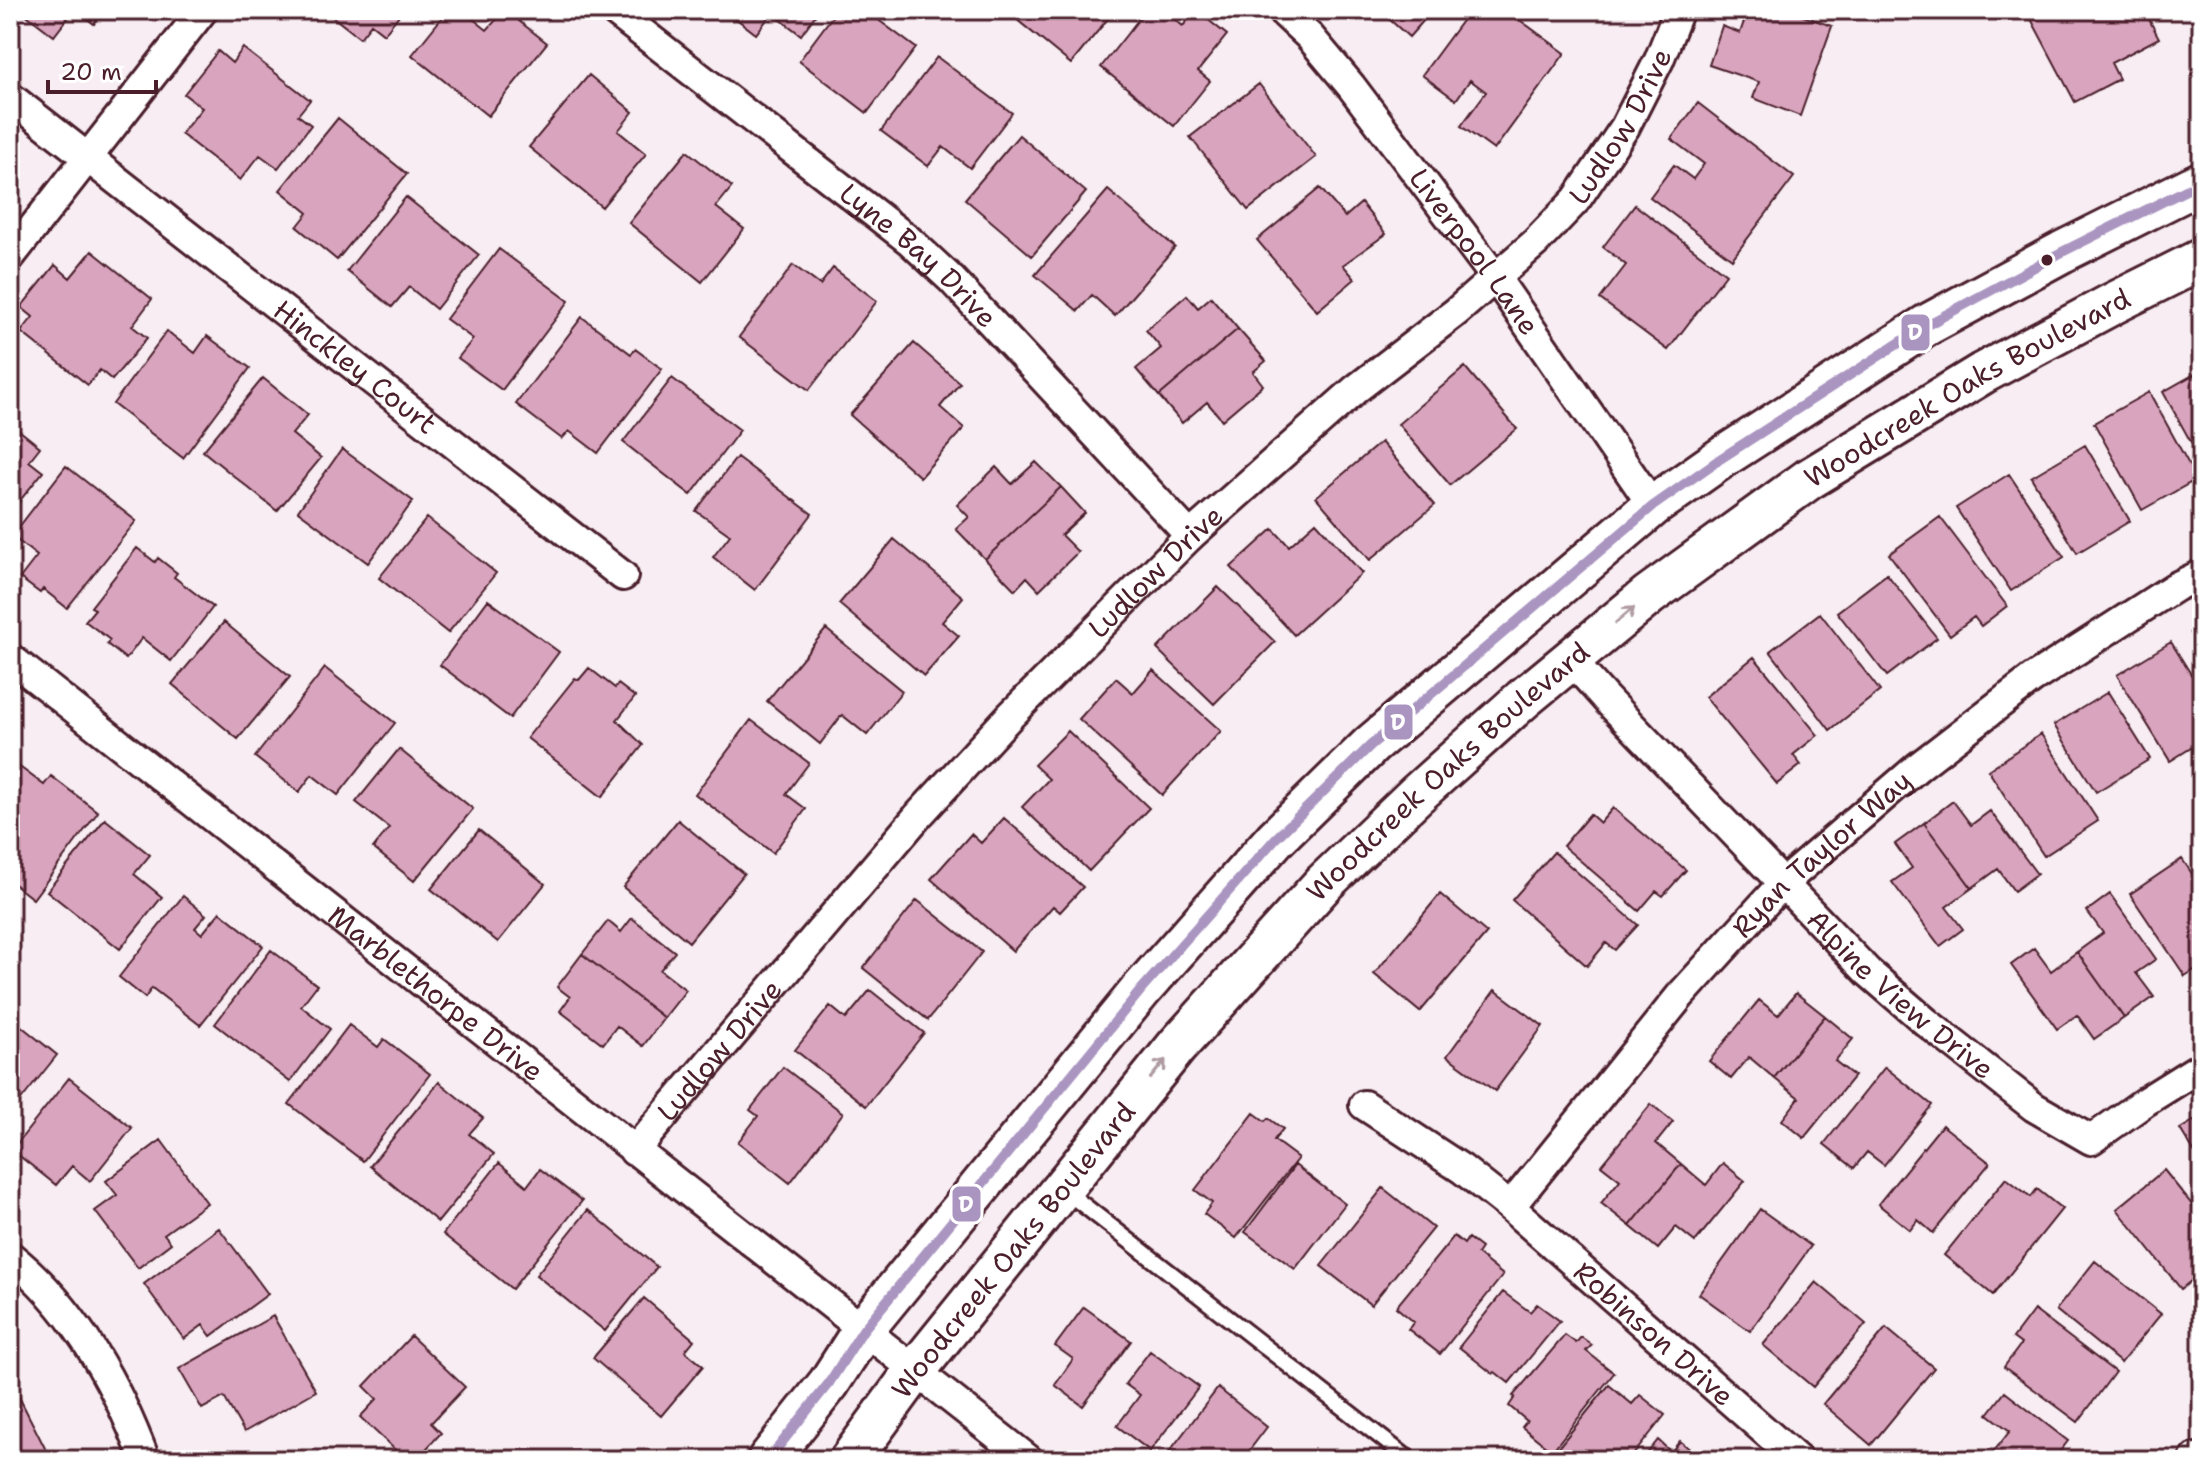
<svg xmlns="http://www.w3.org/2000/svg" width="2212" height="1470" viewBox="0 0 2212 1470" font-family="'Shantell Sans',sans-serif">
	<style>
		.building { fill: #d9a5be; stroke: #4a1f2b; stroke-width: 2 }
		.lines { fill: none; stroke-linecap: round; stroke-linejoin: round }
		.service-casing { stroke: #4a1f2b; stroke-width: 20 }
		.minor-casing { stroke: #4a1f2b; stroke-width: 34 }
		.secondary-casing { stroke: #4a1f2b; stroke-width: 46 }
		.service { stroke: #fff; stroke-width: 14 }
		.minor { stroke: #fff; stroke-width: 28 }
		.secondary { stroke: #fff; stroke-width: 40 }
		.bus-1-casing { stroke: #fff; stroke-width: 16 }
		.bus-1 { stroke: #aa95c0; stroke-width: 10 }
		.oneway { stroke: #ae9aa0 }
		.bus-dot { fill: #4a1f2b; stroke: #fff; stroke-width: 3 }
		.labels { text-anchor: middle; stroke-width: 6; stroke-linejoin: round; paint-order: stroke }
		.street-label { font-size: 28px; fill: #4a1f2b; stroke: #fff }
		.line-badge { stroke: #fff; stroke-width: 3 }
		.badge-label { font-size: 22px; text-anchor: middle; font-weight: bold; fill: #fff }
	</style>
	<rect width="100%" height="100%" fill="#f7edf2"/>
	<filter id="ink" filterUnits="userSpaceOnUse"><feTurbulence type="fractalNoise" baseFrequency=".0125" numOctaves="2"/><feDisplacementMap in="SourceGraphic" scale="16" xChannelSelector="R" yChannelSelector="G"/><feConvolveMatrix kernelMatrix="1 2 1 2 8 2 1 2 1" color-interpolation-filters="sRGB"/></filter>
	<g filter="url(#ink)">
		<path class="building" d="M20,10h54l-20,26z
			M76,10h28l-10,14z
			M324,10h79l-19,24 -13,-10 -11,14z
			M448,10h14l25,20 18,-20 42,33 -59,73 -76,-61z
			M725,10h94l-18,25 -29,-22 -16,21z
			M837,10h28l51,38 -49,65 -68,-52z
			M1005,10h110l-44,54z
			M1146,10h17l20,16 13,-16 31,25 -29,36 12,10 -36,45 -73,-59z
			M1379,10h54l-24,27z
			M1470,10h36l59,43 -71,97 -33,-24 25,-34 -16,-12 -14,20 -34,-25z
			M1748,10h38l46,16 -32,90 -47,-18 6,-16 -50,-17 13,-39 18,7z
			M2044,10h77l2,4 9,-4h12l15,28 -48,25 8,16 -44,23 -45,-85z
			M243,48l67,52 -12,15 13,10 -33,43 -18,-13 -20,25 -59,-46 21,-26 -18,-14 34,-43 14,12z
			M937,57l75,56 -42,55 -27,-21 -15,19 -47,-35z
			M589,75l44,37 -15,19 28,23 -44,53 -73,-60z
			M1259,84l57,73 -68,53 -58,-73z
			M1698,103l96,74 -62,82 -82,-62 24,-32 19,14 11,-15 -33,-25z
			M338,118l69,56 -70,86 -40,-33 11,-14 -28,-23z
			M1019,135l67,57 -54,64 -67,-57z
			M687,151l45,36 -16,20 28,22 -42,53 -73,-59z
			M1320,188l25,29 16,-14 25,31 -43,31 12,14 -38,32 -60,-71z
			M1108,190l67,57 -60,69 -23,-21 -14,16 -43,-36z
			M406,197l73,58 -43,54 -27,-22 -17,20 -45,-36z
			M1635,205l91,69 -58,76 -68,-51 26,-34 -23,-18z
			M499,249l70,52 -67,89 -44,-32 15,-19 -27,-20z
			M92,251l60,48 -20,27 15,12 -35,42 -12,-10 -12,15 -67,-53 12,-15 -12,-10 34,-42 15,13z
			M793,265l27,20 13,-17 44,33 -68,89 -70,-53z
			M1187,295l11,13 13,-11 27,32 -79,67 -23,-27 25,-21 -15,-18z
			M582,317l49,37 4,-5 27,20 -64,84 -29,-22 -7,8 -46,-35z
			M1238,329l28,32 -13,11 10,13 -41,35 -15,-18 -25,21 -23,-27z
			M167,331l28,22 12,-17 43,32 -67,90 -70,-54z
			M914,343l46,40 -20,24 24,21 -44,49 -70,-62z
			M1465,367l52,62 -67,56 -52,-61z
			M2202,370v92l-39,-70z
			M263,378l45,37 -16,19 29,24 -44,53 -74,-60z
			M672,378l68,52 -49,65 -68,-53z
			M2149,392l48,87 -55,31 -48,-87z
			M10,423l30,24 -11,14 14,11 -33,41z
			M1381,442l54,63 -65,55 -54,-63z
			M2085,445l45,76 -53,32 -46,-76z
			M342,449l71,52 -45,62 -70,-52z
			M737,457l75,57 -57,76 -42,-33 17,-22 -34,-24z
			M1036,462l25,25 -76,72 -29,-30 13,-12 -12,-12 39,-38 16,17z
			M66,466l70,55 -69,87 -24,-19 -3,4 -20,-15 17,-22 -25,-20z
			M2009,474l55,83 -53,34 -55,-83z
			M1061,487l24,26 -24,22 17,17 -39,38 -12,-13 -12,13 -30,-31z
			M1940,517l67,89 -26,20 -7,-9 -24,18 -61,-81z
			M427,518l69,55 -48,60 -69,-55z
			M1316,522l46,51 -68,62 -63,-68 42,-38 16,17z
			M894,539l69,58 -21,25 17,14 -35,40 -85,-72z
			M137,548l18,14 3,-4 19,15 -3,4 39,30 -42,54 -29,-23 -16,21 -19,-15 3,-4 -25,-19 10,-12 -4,-2z
			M1887,574l50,64 -50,38 -50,-64z
			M1218,587l57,55 -61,62 -57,-55z
			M488,600l71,52 -49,66 -70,-53z
			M1820,613l60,78 -50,39 -60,-79z
			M224,622l66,55 -52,62 -66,-55z
			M2202,627v28l-12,-22z
			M826,629l76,62 -35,44 -25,-20 -22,29 -53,-43z
			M2171,642l31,50v49l-32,20 -53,-86z
			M1754,657l64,78 -25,20 8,10 -24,19 -72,-87z
			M325,668l70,55 -57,72 -26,-20 -13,17 -44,-35z
			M589,668l26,20 3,-4 17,13 -18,23 26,25 -41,52 -75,-59 48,-60 4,2z
			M1153,670l68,61 -59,64 -83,-76 37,-41 17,15z
			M2108,692l42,67 -54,33 -42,-67z
			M751,720l58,43 -23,31 20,15 -33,44 -78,-59z
			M1068,731l81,77 -60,63 -67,-64 27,-28 -15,-14z
			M2041,734l57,87 -54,35 -56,-86z
			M399,749l74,60 -59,72 -41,-33 16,-20 -33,-26z
			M17,765l27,20 7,-9 47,36 -65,87 -23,-18v-108z
			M1953,801l18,24 19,-14 47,63 -23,17 -16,-22 -26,19 -48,-65z
			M1613,808l73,62 -23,26 -7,-5 -17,20 -76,-65 27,-32 10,9z
			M1004,818l79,69 -23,25 -7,-6 -40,45 -82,-72 40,-45 10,9z
			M105,819l45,36 -16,19 28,23 -42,52 -73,-58z
			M678,820l66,54 -55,68 -66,-55z
			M1924,823l48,65 -26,19 17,22 -23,17 -48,-64 20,-14 -17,-24z
			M479,830l66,54 -47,58 -67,-53z
			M1554,852l84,73 -23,25 -9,-7 -19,23 -75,-66z
			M2182,859l20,29v77l-17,11 -55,-82z
			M1440,894l47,39 -67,79 -46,-38z
			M2110,894l46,65 -20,14 18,24 -30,21 -47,-66 26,-19 -16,-22z
			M183,896l23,19 -11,13 7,6 18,-22 43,34 -63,79 -48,-37 -7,10 -26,-21z
			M917,900l65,52 -54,68 -65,-52z
			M632,918l43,34 -15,18 26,20 -22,28 -82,-64 26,-33 13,11z
			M2034,948l17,23 26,-19 47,66 -30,21 -17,-24 -20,14 -46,-64z
			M271,950l46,35 -16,21 29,23 -40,53 -75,-58z
			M582,954l82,64 -21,28 -26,-20 -14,18 -43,-33 10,-14 -13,-10z
			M870,990l54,43 -58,73 -71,-56 35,-44 16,13z
			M1495,990l48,36 -48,65 -48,-35z
			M1796,993l29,23 -51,62 -25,-21 -18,22 -22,-18 50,-61 19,15z
			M1825,1016l28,23 -18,22 19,15 -50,62 -22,-18 17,-22 -25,-20z
			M10,1017l47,38 -47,59z
			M349,1025l29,22 6,-8 46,35 -67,87 -74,-57z
			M783,1067l60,46 -53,70 -52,-41 20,-26 -8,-6z
			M1885,1067l47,38 -48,60 -17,-13 -13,16 -30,-24z
			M69,1078l63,50 -42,53 -18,-15 -16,19 -44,-35z
			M439,1082l44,36 -14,16 25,20 -56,68 -68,-56z
			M1651,1104l22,18 -17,21 25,21 -51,62 -29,-23 19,-23 -19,-15z
			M1254,1113l11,8 3,-3 15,11 -9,11 24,18 -62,80 -32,-24 8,-11 -17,-13z
			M2202,1116v49l-22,-36z
			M1942,1125l48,38 -57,70 -15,-13 -8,10 -32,-26z
			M161,1140l46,63 -43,31 7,9 -33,25 -43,-57 22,-16 -11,-14z
			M499,1163l28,23 13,-17 42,32 -70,88 -69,-55z
			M1723,1163l22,18 -50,61 -19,-15 -18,22 -28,-23 51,-62 25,21z
			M1295,1165l50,39 -50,65 -50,-37z
			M2164,1170l38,47v55l-21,17 -64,-80z
			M2006,1178l25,19 6,-8 25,20 -69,86 -49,-40z
			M1383,1188l50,40 -62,77 -50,-39z
			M1760,1209l51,37 -61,85 -51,-37z
			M588,1210l69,57 -52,64 -69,-56z
			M219,1228l49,66 -57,42 -8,-11 -19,14 -40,-55z
			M1454,1236l10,8 4,-6 13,10 -4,6 26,21 -63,79 -32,-25 6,-7 -18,-15z
			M2095,1261l66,53 -40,49 -65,-53z
			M1816,1282l50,42 -53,63 -50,-42z
			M1503,1292l27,20 7,-8 23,17 -51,62 -14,-11 -2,2 -34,-27z
			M644,1298l50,42 -9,11 18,15 -42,50 -68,-58z
			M1084,1307l47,34 -48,65 -28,-21 18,-26 -18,-13z
			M2034,1310l81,62 -37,50 -74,-55 17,-23 -8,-6z
			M273,1316l43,75 -72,41 -20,-35 -22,12 -23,-40z
			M1886,1328l48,40 -63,77 -48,-41z
			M1565,1335l11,8 5,-6 11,8 -6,6 28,22 -62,78 -30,-24 5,-6 -18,-15 6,-9 -2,-1z
			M411,1336l54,51 -34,36 10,10 -25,27h-10l-46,-43 17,-18 -13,-13z
			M1150,1351l49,36 -49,64 -33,-25 23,-31 -15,-11z
			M1609,1385l23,19 8,-9 25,20 -36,45h-81z
			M14,1387l37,73h-41v-71z
			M1218,1388l49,39 -25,33h-79z
			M2005,1392l63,49 -15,19h-58l-5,-4 20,-25 -22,-17z
			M1658,1440l13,12 9,-11 23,19h-61z
			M1265,1451l12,9h-19z"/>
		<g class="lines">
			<defs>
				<path id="service" d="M1063,1189l347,271"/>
				<g id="minor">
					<path id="s1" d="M613,10l297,231 41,38 239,257"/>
					<path id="s2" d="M1281,10l29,27 41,49 144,191 158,229"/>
					<path id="s3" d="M10,97l613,479"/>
					<path d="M10,257l193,-247"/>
					<path id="s4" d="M10,658l1019,802"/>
					<path id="s5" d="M1571,660l34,38 263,274 58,50 108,85 57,33 55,-39 56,-35"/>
					<path id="s6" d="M1364,1105l98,64 48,38 288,253"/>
					<path id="s7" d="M634,1151l283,-334 93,-101 180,-180 166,-147 100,-77 79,-69 41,-43 49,-73 34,-67 20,-50"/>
					<path id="s8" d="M1510,1207l170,-211 102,-112 137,-118 113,-87 143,-92 27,-13"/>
					<path d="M10,1256c64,51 107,129 135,204"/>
					<path d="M2194,1460l2,-2"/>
				</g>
				<g id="secondary">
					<path d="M768,1460l61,-77 34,-53 278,-340 134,-151 96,-94 282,-239 67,-47 207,-134 135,-73 140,-70"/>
					<path id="s9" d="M850,1460l65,-89 262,-325 147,-163 92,-88 107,-96 126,-104 160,-116 174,-106 131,-70 88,-44"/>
				</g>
			</defs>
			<use href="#service" class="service-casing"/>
			<use href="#minor" class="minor-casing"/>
			<use href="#secondary" class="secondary-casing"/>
			<use href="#service" class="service"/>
			<use href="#minor" class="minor"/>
			<use href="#secondary" class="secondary"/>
			<defs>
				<path id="bus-1" d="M768,1460l61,-77 34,-53 278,-340 134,-151 96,-94 282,-239 67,-47 207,-134 135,-73 140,-70"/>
			</defs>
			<use href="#bus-1" class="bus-1-casing"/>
			<use href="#bus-1" class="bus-1"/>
		</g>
		<defs><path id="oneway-shaft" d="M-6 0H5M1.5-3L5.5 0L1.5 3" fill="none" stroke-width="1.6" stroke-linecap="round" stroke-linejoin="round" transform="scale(2)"/></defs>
		<g class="oneway">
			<use href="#oneway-shaft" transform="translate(1625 615) rotate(-40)"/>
			<use href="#oneway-shaft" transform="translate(1158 1069) rotate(-51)"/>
		</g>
	</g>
	<circle class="bus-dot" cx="2047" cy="260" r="7"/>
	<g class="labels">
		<g class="street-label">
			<text dy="10" stroke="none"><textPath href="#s7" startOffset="1428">Ludlow Drive</textPath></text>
			<text dy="10" stroke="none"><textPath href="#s2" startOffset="310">Liverpool Lane</textPath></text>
			<text dy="10" stroke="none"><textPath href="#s1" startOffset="392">Lyne Bay Drive</textPath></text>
			<text dy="10" stroke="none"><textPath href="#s3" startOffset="438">Hinckley Court</textPath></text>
			<text dy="10" stroke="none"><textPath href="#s9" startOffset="1562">Woodcreek Oaks Boulevard</textPath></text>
			<text dy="10" stroke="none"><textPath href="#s7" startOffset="780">Ludlow Drive</textPath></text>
			<text dy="10" stroke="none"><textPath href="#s9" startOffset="914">Woodcreek Oaks Boulevard</textPath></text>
			<text dy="10" stroke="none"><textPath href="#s8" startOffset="472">Ryan Taylor Way</textPath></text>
			<text dy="10" stroke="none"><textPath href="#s5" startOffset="470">Alpine View Drive</textPath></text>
			<text dy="10" stroke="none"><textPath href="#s4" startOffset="542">Marblethorpe Drive</textPath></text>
			<text dy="10" stroke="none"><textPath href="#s7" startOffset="132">Ludlow Drive</textPath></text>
			<text dy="10" stroke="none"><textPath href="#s9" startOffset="266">Woodcreek Oaks Boulevard</textPath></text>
			<text dy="10" stroke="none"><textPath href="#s6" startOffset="370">Robinson Drive</textPath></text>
		</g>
	</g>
	<g class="line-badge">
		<rect x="1900" y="313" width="31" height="39" rx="8" fill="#aa95c0"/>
		<rect x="1383" y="703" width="31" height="38" rx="8" fill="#aa95c0"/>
		<rect x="951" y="1185" width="31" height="38" rx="8" fill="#aa95c0"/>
	</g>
	<g class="badge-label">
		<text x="1915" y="340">D</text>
		<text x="1398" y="730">D</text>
		<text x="966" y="1212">D</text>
	</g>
	<rect width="2212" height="1470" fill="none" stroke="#fff" stroke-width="40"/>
	<rect x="20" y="20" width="2172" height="1430" fill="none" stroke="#4a1f2b" stroke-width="3" filter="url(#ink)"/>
	<path d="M48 80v12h108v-12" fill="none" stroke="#4a1f2b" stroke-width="4"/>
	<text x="60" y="80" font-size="24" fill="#4a1f2b" stroke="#ffffff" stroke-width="6" paint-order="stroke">20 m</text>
</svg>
